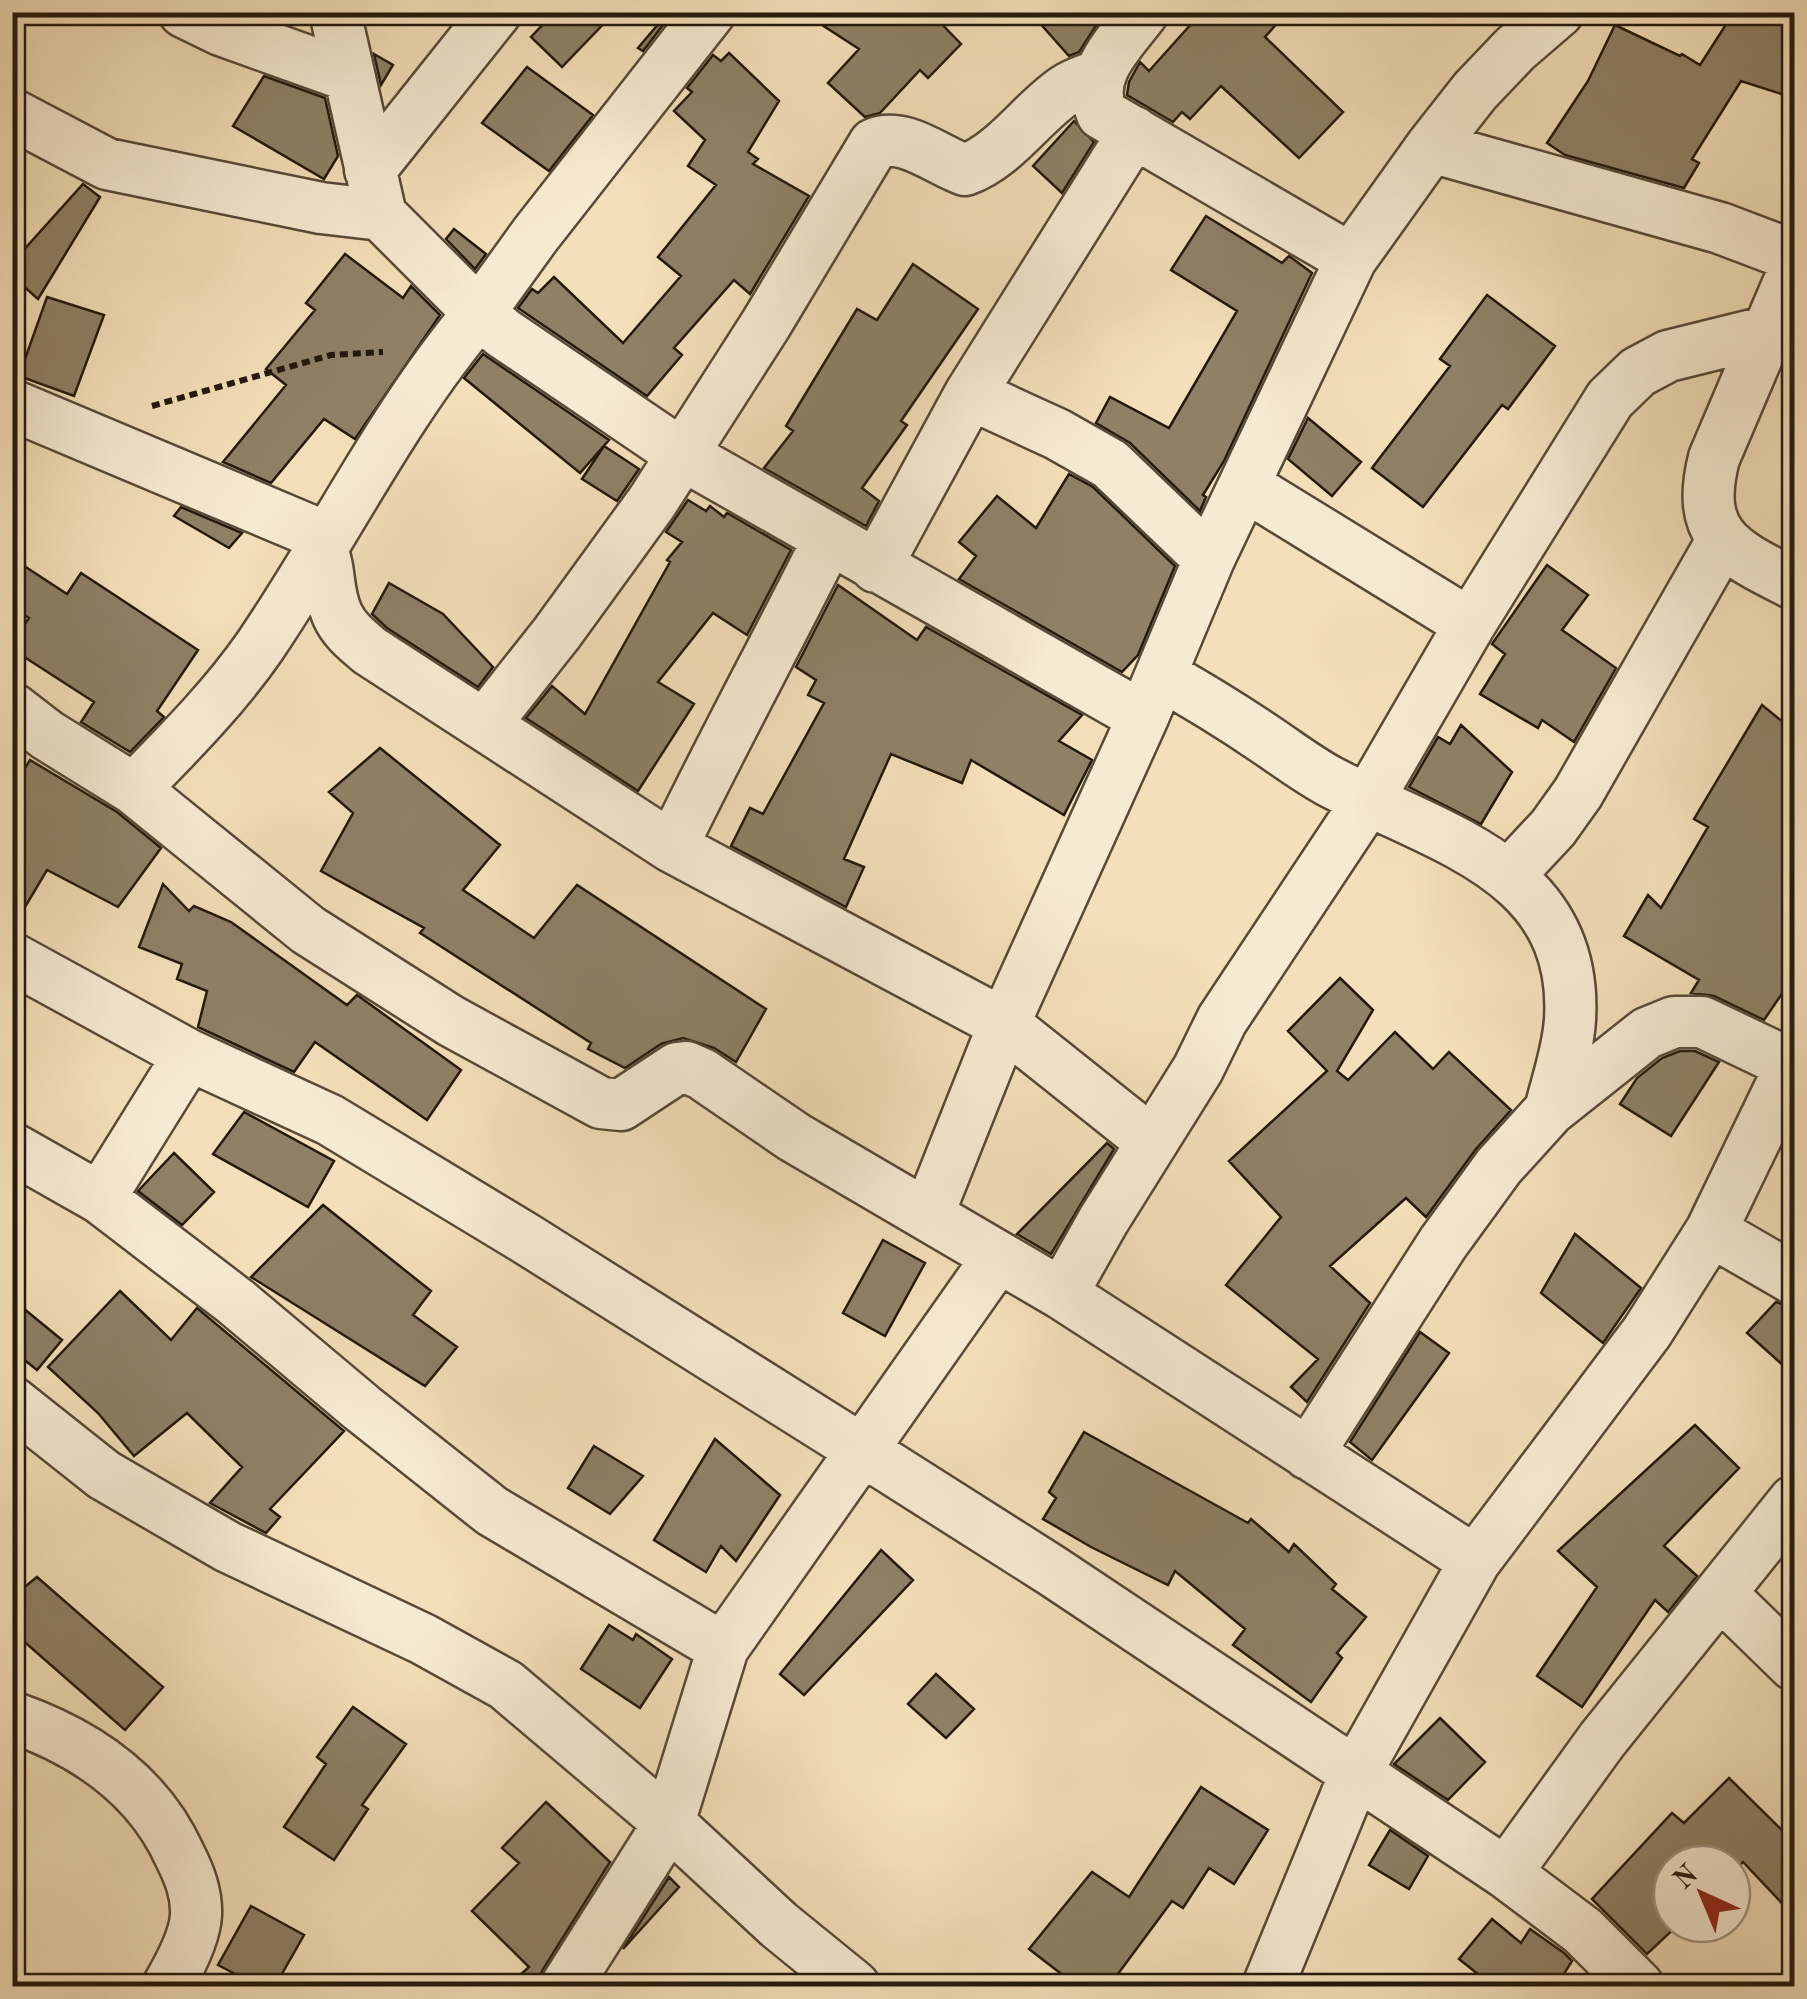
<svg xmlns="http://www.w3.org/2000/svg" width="1807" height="1999" viewBox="0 0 1807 1999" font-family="'Old Standard TT',serif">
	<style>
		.building { fill: #8f8066; stroke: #23190c; stroke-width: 2.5 }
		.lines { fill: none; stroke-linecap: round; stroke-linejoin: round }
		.minor-casing { stroke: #574a37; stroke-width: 55 }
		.path { stroke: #23190c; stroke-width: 6; stroke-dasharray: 8 5; stroke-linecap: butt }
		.minor { stroke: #f7ead2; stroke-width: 50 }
	</style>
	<rect width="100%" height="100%" fill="#f3dfb9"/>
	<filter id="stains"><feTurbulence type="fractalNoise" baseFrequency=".002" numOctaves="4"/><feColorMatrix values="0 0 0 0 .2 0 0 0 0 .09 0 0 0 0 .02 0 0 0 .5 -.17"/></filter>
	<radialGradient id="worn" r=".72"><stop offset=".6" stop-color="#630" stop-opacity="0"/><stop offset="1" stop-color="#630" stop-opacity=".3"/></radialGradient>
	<path class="building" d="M555,12h60l-53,55 -31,-30z
		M802,12h128l31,32 -33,34 -8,-8 -40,43 -15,4 -37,-34 31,-34z
		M1030,12h66l5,6 -22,34 -10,4z
		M1202,12h85l-22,25 78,75 -44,46 -78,-72 -31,33 -8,-7 -9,10 -46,-27 2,-13 11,-20 9,9z
		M1734,12h60v86l-53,-17 -49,78 7,4 -15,25 -119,-33 -18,-12 41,-62 27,-56 65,31 2,-2 18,11z
		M666,15l3,2 -26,34 -5,-3z
		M729,53l50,48 -31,51 10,7 -5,5 56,32 -59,98 -16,-14 -60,68 8,7 -35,41 -129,-88 14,-19 6,4 16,-16 69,66 58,-67 -23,-19 58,-72 -28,-19 17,-26 -31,-29 18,-19 -5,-4 26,-33 8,6z
		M374,54l19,11 -12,20z
		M527,67l66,48 -44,56 -67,-48z
		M264,76l61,22 13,58 -14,23 -91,-53z
		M1074,121l20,21 -32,51 -29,-27z
		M83,184l17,13 -62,102 -26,-23v-13z
		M1206,216l76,47 7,-7 23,17 -88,188 -21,34 3,2 -6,14 -70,-68 -34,-20 14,-26 59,31 68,-117 -66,-41z
		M454,229l32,25 -11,15 -29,-30z
		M345,254l58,44 8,-12 29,29 -85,124 -31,-20 -53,64 -48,-21 63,-77 -20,-16 49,-59 -9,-7z
		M913,264l65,45 -77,112 6,4 -45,63 17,13 -13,25 -102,-58 29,-37 -7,-5 71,-117 20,11z
		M1487,295l68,51 -47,63 -6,-4 -79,102 -51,-39 78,-102 -10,-7z
		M47,297l57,18 -30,81 -55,-20z
		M483,354l126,86 -29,33 -116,-95z
		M1308,418l53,44 -29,34 -44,-37z
		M604,446l35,23 -22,32 -35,-22z
		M1069,474l24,13 82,79 -37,89 -16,17 -163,-93 17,-23 -17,-14 38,-46 39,32z
		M688,500l18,11 4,-5 14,11 3,-4 64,37 -44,85 -34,-22 -55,69 36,22 -56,87 -112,-73 26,-32 33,28 85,-152 -3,-2 15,-18 -16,-10z
		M181,507l61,26 -13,15 -55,-32z
		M12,558l55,36 14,-21 117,77 -41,61 7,6 -34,35 -49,-30 13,-20 -82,-53v-6l17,-25 -17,-11z
		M1547,565l41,30 -26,35 54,38 -42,74 -32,-22 -4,8 -58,-34 25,-40 -13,-10z
		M389,583l54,31 50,53 -15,20 -91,-59 -15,-14z
		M838,585l79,55 9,-13 156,88 -23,26 33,19 -28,55 -93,-55 -9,23 -71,-29 -47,105 20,8 -18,40 -115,-61 19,-38 13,6 61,-111 -16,-8 8,-15 -20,-13z
		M1762,705l32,26v245l-30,44 -50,-24 -23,-3 8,-13 -75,-44 24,-41 13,13 47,-81 -14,-8z
		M1461,725l51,47 -31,52 -72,-37 29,-50 12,7z
		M380,748l120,97 -37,45 71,48 43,-53 189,124 -30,53 -22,-14 -31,-10 -22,6 -36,24 -37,-19 3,-6 -171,-110 4,-5 -103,-57 32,-58 -24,-21z
		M30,760l87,52 44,36 -43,59 -71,-37 -35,59v-139z
		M163,884l26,27 5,-5 37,16 116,83 10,-10 104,75 -34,50 -112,-78 -21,30 -96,-45 9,-36 -30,-12 5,-15 -43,-17z
		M1340,978l33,32 -36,61 11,9 47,-48 38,37 16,-17 62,58 -35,39 -50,68 -20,-19 -76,68 40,37 -63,99 -16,-15 27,-28 -92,-74 55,-68 -52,-56 98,-90 -39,-40z
		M1680,1051h15l24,11 -48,74 -51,-32 17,-26 25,-20z
		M244,1112l90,49 -26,46 -95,-53z
		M1107,1143l7,6 -63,105 -34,-20z
		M174,1153l40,39 -32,33 -44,-34z
		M323,1205l108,86 -18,24 44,32 -32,39 -174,-109z
		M1575,1234l66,54 -38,55 -62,-50z
		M883,1240l42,23 -40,73 -42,-23z
		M120,1291l51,49 26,-32 147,123 -74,78 10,8 -14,16 -56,-30 32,-36 -55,-54 -53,43 -36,-43 -50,-46z
		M12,1299l50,41 -25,30 -25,-20z
		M1776,1302l18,6v67l-47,-42z
		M1420,1332l29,21 -77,107 -22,-18z
		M1695,1425l44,43 -75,78 33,30 -29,36 -13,-12 -73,107 -45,-31 60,-89 -39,-36z
		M1084,1432l164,91 3,-4 38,33 5,-8 42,40 -4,5 34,28 -29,36 5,5 -31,44 -78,-57 12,-16 -70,-58 -7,14 -77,-38 -48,-28 13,-21 -7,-6z
		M715,1439l65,56 -44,66 -15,-15 -15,26 -52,-32z
		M594,1446l49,30 -33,38 -42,-26z
		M881,1550l32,30 -109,115 -24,-21z
		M37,1577l126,110 -38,43 -113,-99v-34z
		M609,1625l24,15 3,-6 36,25 -32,49 -59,-39z
		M936,1674l38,35 -28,29 -38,-34z
		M353,1707l53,37 -44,61 6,4 -34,51 -50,-33 42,-63 -9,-7z
		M1440,1718l45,44 -37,38 -54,-36z
		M1729,1778l65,64v74l-51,-54 -11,11v-9h-60v60h7l-32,30 -55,-55 80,-86 12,10z
		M1201,1787l67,43 -34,54 -25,-16 -26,40 -11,-7 -63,85h-32l-48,-37 63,-77 37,25z
		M546,1802l64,60 -68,109 -4,15h-30l21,-19 -57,-56 47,-48 -17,-15z
		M1390,1830l38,26 -19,33 -40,-24z
		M669,1877l10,10 -56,62z
		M251,1906l53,29 -29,51h-17l-40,-21z
		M1492,1919l29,24 9,-14 34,24 8,8 -10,16 12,9h-81l-34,-27z"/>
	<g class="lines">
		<defs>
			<path id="minor" d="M184,12l37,18 128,46
				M335,12l46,203
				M710,12l-174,222 -57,79 24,20 180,122 460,262
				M1143,12c-23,31 -58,62 -41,102l249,145
				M12,114l95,50 214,44 60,7 98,98c-86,101 -144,223 -219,333 -36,52 -82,98 -126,143
				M1431,147l289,81 74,28
				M370,170l126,-158
				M1794,270l-80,188c-20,79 17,94 80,126
				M970,394l87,40 53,30 99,95
				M12,405l297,125c27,32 14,51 28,84 7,16 20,26 33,37l302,196 332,177 148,118
				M1244,485l226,139
				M876,567l94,-173 164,-262
				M1161,675c36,20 70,41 104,64 21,14 42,30 64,42 109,58 250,87 241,239 -2,31 -13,61 -20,90
				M12,708l35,27 87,54 174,141 143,91 150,82 20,2 56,-37 9,-1 16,7 92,63 268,157 413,267
				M485,724l72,-91 95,-131 114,-178 108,-180c29,-13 63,16 91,26 40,-14 67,-58 102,-81 9,-6 20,-9 30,-13
				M672,847c50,-104 105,-204 156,-307
				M1510,874l43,-46 25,-35 144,-252
				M12,958l177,97 141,65 195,118 337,212 189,120 455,303 77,58 55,55
				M12,1148l88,50 136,104 126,106 130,103 231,137
				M100,1198l89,-143
				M928,1215l76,-191 139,-307 66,-158 142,-300 80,-112 44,-56 40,-42 43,-37
				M1711,1231l83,48
				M1062,1294l41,-73 95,-152 24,-49 146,-220 102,-176 140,-225 28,-27 30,-16 101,-25
				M12,1402l92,73 124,72 195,92 83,46 163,138 110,102 75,61
				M1308,1454l135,-211 56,-77 51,-56 97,-77 27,-11h28l90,43
				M1720,1593l74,72
				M12,1717c72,25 136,68 168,139 9,18 17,37 16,59 -1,22 -17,52 -28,71
				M1506,1873l96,-133 192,-239
				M566,1986l103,-163 54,-175 275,-391
				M1268,1986l87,-212 120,-213 172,-229 64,-101 83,-172"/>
		</defs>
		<use href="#minor" class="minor-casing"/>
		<path class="path" d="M152,406l179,-51 52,-3"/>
		<use href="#minor" class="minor"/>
	</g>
	<rect width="1807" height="1999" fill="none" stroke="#f3dfb9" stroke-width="50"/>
	<rect x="15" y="15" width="1777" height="1969" fill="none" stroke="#23190c" stroke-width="5"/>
	<rect x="25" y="25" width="1757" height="1949" fill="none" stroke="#23190c" stroke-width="2.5"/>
	<g transform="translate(1702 1894) rotate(316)"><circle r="48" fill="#f7ead2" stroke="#a29683" stroke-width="2.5"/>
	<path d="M0-8L18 38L0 25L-18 38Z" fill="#8f2418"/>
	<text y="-15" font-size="28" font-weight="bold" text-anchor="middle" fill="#23190c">N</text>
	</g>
	<rect width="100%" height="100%" filter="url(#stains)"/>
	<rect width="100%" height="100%" fill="url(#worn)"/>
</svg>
